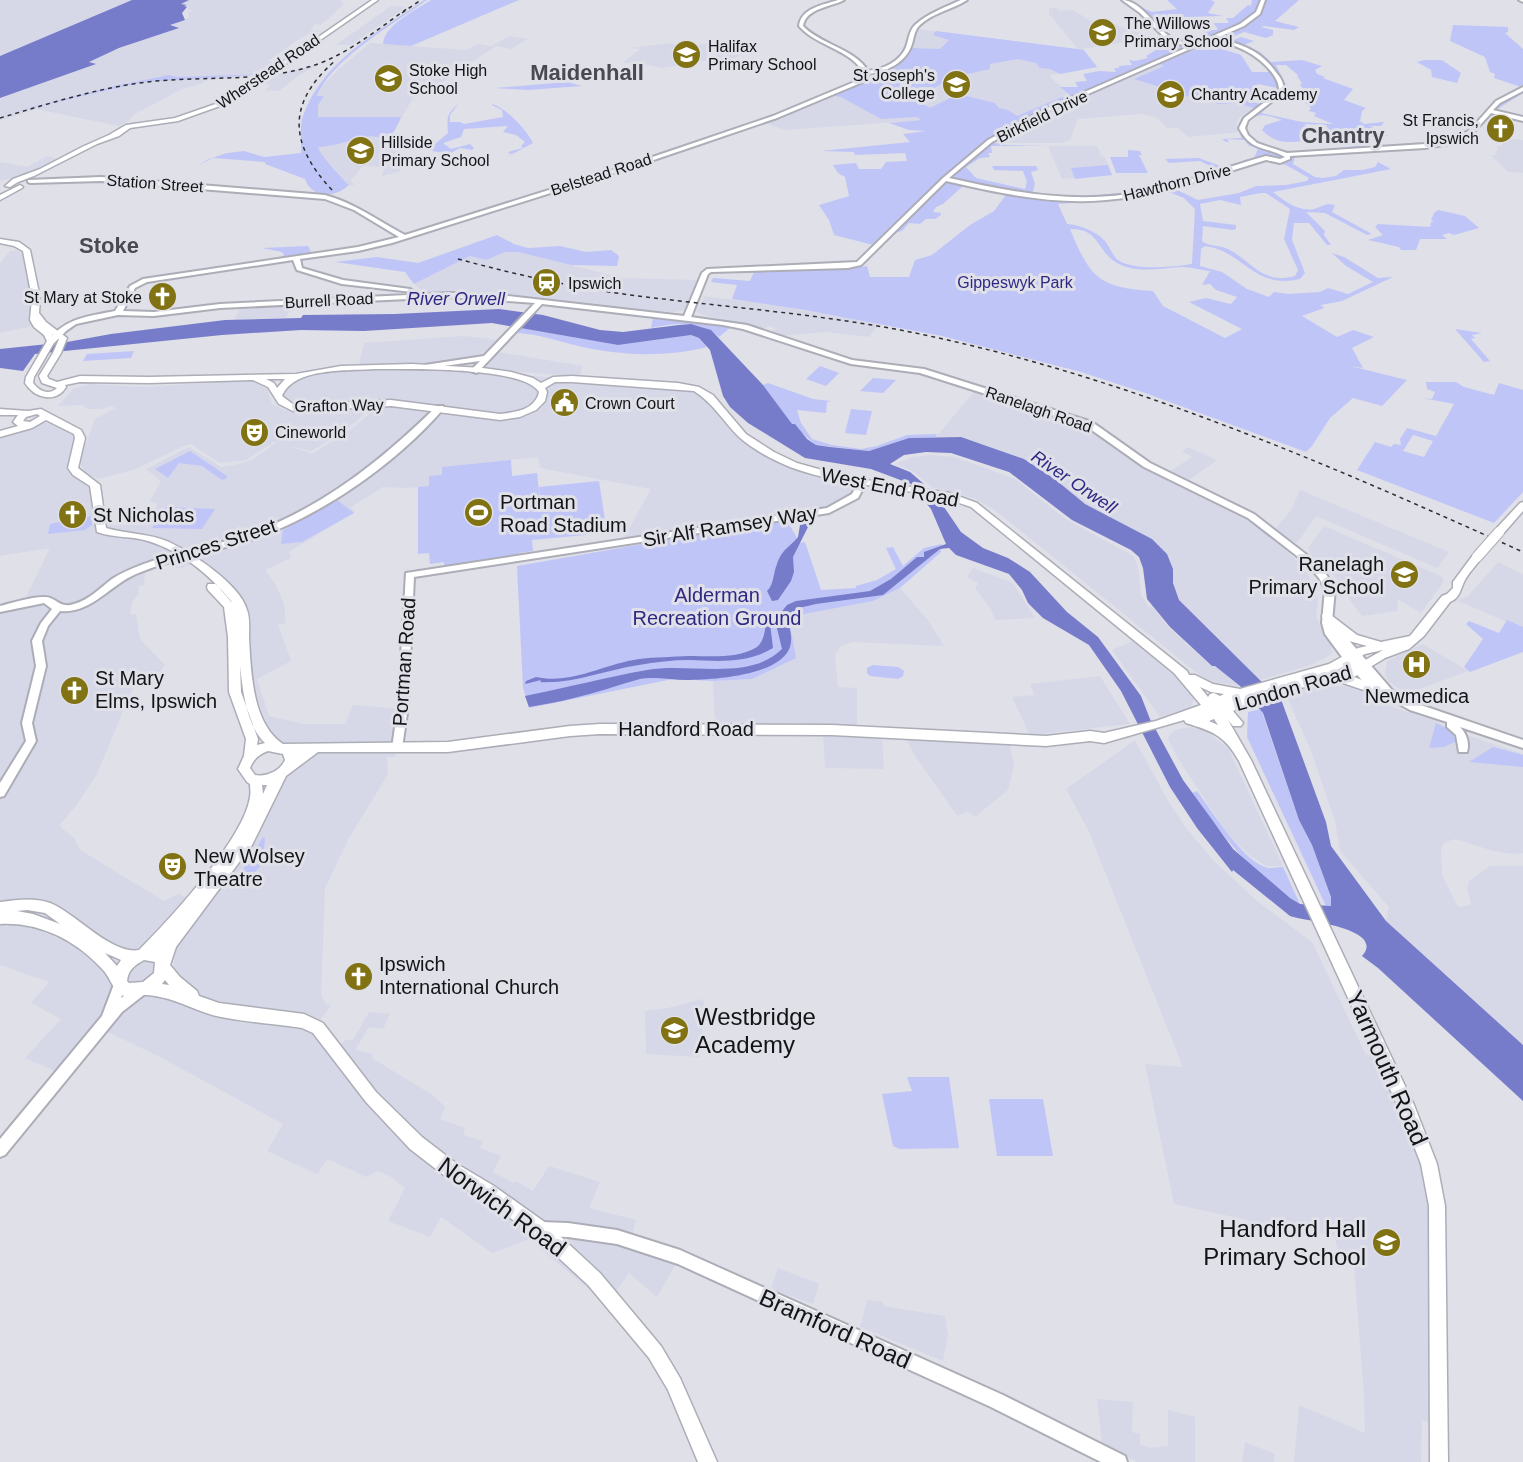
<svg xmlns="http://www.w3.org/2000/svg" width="1523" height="1462" viewBox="0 0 1523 1462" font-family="Arial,sans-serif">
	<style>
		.built { fill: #d6d8e8; fill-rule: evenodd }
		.green { fill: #c0c5f8; fill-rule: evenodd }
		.water { fill: #777cca; fill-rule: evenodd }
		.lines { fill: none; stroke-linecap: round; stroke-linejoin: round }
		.secondary-casing { stroke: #acadb6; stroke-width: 4 }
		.primary-casing { stroke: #acadb6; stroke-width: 3 }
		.secondary { fill: #fff; fill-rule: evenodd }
		.primary { fill: #fff; fill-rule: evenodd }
		.rail { stroke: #2f2f33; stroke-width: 1.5; stroke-dasharray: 4 4; stroke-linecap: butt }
		.primary-bridge-casing { stroke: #acadb6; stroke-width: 12; stroke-linecap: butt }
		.primary-bridge { stroke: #fff; stroke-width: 10 }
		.labels { text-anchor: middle; stroke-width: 6; stroke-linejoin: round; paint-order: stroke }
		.far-poi-label { font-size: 16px; fill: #141417; stroke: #dfe0e8; text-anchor: start }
		.far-street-label { font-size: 16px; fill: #141417; stroke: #dfe0e8 }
		.far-park-label { font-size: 16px; fill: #312884; stroke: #dfe0e8 }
		.far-water-label { font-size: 18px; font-style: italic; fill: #2f2582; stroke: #dfe0e8 }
		.street-label { font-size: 20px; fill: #141417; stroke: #dfe0e8 }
		.poi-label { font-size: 20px; fill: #141417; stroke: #dfe0e8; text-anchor: start }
		.park-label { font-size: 20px; fill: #312884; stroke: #dfe0e8 }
		.far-district-label { font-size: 22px; font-weight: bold; fill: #494a51; stroke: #dfe0e8 }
		.near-poi-label { font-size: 24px; fill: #141417; stroke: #dfe0e8; text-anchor: start }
		.near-street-label { font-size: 24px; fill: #141417; stroke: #dfe0e8 }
	</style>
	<rect width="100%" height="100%" fill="#dfe0e8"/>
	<path class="built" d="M0,0h132l-132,56z
		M189,0h152l2,5 -22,20 -6,-1 -5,6 13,1 -12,2 -12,6 -31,22 5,1 -18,14 -53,5 2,2 -22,6 -49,26 -3,5 -11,6 -83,-17 -36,12v-23l93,-33 -5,-4 30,-12 58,-20 -7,-4 20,-7v-6l6,-2h-8l2,-3 -9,-3z
		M391,6l15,1 -55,38h-15z
		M1049,8h7l5,3 12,-1 18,11 16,-1 16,8 12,-1 16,11 -69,11 15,18 -46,8v3l18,15 -97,48 -48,-21 -139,10 -22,-8 99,-41 6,-6 12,-2 20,-13 11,-12 6,-19 161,20 -29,-35z
		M510,36l18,3 -17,10 -15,-3 -70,47 -11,2 -25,42 17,2 -2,3 -10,2 -11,6 18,-2 -2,23 -5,2 -13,3 2,-9 -21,-1 -12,14 3,5 -4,1 -31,-34 -3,-7v-47l5,-11 17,-17 32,-27 96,7 12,-6 13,2z
		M719,42l32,10 -25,9 -7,-3 -57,10 -25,-5h-14l17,-14 -9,-1 41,-5 6,4z
		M1205,45l36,10 17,27 -2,7 -19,14 17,5 -14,9 -4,7 3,8 -51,5 -10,-9h-11l-10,-10 -15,-4 -64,5 -8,21 -9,3h-56l-4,-4 75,-38z
		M318,65l-17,9 -22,17 -14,-1 5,-5 -9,-1 4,-5 5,-1 -1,-2z
		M1510,139l13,1v33l-15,-1 -17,-17h7l-3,-3 3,-2 -2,-4h4z
		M1048,146h49l4,10 4,1 7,18 -50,4z
		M47,156l8,2 1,2 -29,15 -27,6v-19l27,5z
		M17,250l6,4 3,23 3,6 2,16 -3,20 4,7 -32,7v-70l10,-12z
		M505,252h13l105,26 77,2 -6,15 -3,1 -7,14 -10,2 -43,-3 -153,-15 -52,1 -12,-11 56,-28 16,4z
		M702,296l51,6 127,21 -11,14 -43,-5 -48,4 -8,-3 5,-5 -7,-2 -6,4 -62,-16 -3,-3 7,-13z
		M294,302l-8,16 -52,2 8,-15z
		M464,336l33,4 -21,20 -44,4 75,10 189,15 42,43 56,33 68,18 -7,13 -26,14 -208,33 30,-54 -111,-21 -2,-11 -95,10v8l-14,11 -22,2 -24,-1 -32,20 4,5 -66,40 2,6 -26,12 11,15 8,19 2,19 -8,2 13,36 -34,18 12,37 34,8h42l8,-19 49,4 -7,48h-8l1,17 -40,66 -23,48 -4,107 4,8 6,3 -16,20 21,24 9,-10h8l16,-28 21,2 -7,15 -14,-2 -14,23 18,4 -1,4 62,38 11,11 -5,12 25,9 -2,7 20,6 -3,7 21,8 -8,16 21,11 2,-2 17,10 16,-25 51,16 -11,26 47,12 -5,20 49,17 -23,40 -28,-24 -22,31 -70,-58 -4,-8 -41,15 -51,-36 -11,20 -42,-16 17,-33 -14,-11 -13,-6 -12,6 -38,-18 -11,15 -50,-23 16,-27 -121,-66 -62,-30 -35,47 -40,-17 36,-39 -30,-16 18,-21 -49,-17v-47l24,-1 -7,-7 -17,-2v-299l26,-6v-6l24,-49 -50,8v-122l38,-12 28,3 14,13 -8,28 20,16 7,43h45l14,-21 -8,-3 11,-20 -15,-12 43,-22 32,20 14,-2 17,-5 25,-18h-3l-28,18 -26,3 -29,-19 -5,1 -53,25 -35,9 -13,-7 -6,-10 16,-43 21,-11 -6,-2 -7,3h-15l-5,-4 -25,1 15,-17 16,-5 56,3 106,-7 16,9 5,15 13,6 85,-1 -25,22 -34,20 -21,-5 22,8 41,-26 26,-23 -92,1 -8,-15 26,-17 53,-5 6,-26zM203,557v10l39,42 9,65 4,4 -6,3 28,65 13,9 -98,145 -13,-6 -15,7 -84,-51 -6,-12 -15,-12 16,-19 22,-33 37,-89 15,1 16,-21 -25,-26 -4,-25h-6l2,-12 7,-9 -1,-7 6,-1 1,-13 -2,-2 23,-12 8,10h8zM177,936l-3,27 -4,19 -11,-15z
		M499,352l23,4 61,10 -3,10 -63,-4 -32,-5z
		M977,388l94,29 88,54 12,11 84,42 44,38 10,14 9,24 -2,17 15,29 1,8 -21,11 -51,15 -81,-80 -6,-17v-14l-21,-30 -67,-35 -29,-24 -32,-21 -88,-22z
		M1188,447l29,13 -28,20 -18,-9 21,-14 -10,-6z
		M930,455l25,2 60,22 49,39 69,38 5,11 3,28 8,12 3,-1 17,22 42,38h4l24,20 -32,-5 -215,-173 -19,-10 -41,-11 -20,-16 -16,-7 16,-7z
		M1300,490l149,62 -12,16 -121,-52 -18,26 -3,1 -20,-14 16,-19z
		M1324,526l117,50 3,5 -23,32 -23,-14 -1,12 -35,5 -15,-20 6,-2 -42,-39 -3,-7z
		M1498,562l25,12v55l-67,-29 12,-4z
		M973,568l40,15 22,35 -40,2 -4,-11 -16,-21 3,-5 -11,-6z
		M900,588l28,32 16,26 -92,-4 -12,5 -5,9 3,31 19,1v43l-142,-2 -2,-48 39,-2 38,-54 9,-10 74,-14z
		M1132,641l59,49 4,6 -4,11 -31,10 -48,-67z
		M1423,644l45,27 -62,23 -19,-14 -2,-7 2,-12z
		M1100,676l30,48 -100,11 -18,-38 22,-2 -4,-11z
		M1344,686l22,7 29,15 40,13 17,9 71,24v99l-11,1 -19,-3 -37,-12 -11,3 -4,7 1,26 16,32 13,-2 -4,-18 3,-7 20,-14h33v179l-137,-124 3,-14 -49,-56 -5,-30 -25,-73 -21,-46v-5l8,-6 13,-3z
		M1191,727l14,4 23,17 55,118h-17l-18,-12 -20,-20 -51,-77 -9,-18 1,-4 6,-5z
		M823,734l59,5 2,30 -59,-1z
		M908,738l102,6 4,22 -6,24 -33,27 -8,-6 -10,5 -43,-62 -7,-13z
		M1135,740l33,61 18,27 28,33 43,40 55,41 54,113 15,-2 48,111 11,263 -18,-7 -1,42h-127l5,-57 66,28 -1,-38 -11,-142 -15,-3 -4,-14 -37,-8 -18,-1 -105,-23 -29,-140 38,3 -94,-235 -23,-43z
		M702,999l2,3 -4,55 -54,-3 -1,-43 23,-3z
		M778,1268l41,16 -6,20 -42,-15z
		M867,1300l16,2v4l62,10 3,19 -5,26 -83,-34z
		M1097,1399l36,3 -1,30 8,2v10l10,4 18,-2v-36l27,7v45h-58l-35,-19z
		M1245,1442l30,12 -1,8h-32z"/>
	<path class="green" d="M424,0h3c-31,22 -96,60 -110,96h7l-6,9v12h83c-2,5 -6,14 -9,17 -9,6 -17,1 -27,3 -14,3 -35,10 -47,10 1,7 24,31 31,38 -14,13 -37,14 -44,-6l-40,-15v-2l-52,-4 -14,7 10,-6 18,-6 17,-2 20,6 37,-4c1,-11 -2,-27 2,-37 20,-56 75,-84 121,-116z
		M431,0h88l-108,46 -28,-2c1,-19 33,-34 48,-44z
		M1167,0h44l4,2 -7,11 15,3 -69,2 -15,-12 13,6 25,-3z
		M1252,0h47l-24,21 24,6 -5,3 -30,-4 -3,1 12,3v5l-7,3 -22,-6 -18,8 5,1 10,-4 13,4 -10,4 16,7 11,10 31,-2 20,6 -7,4 2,4 8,3 -2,1 30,11 -9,11 22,8 -4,3 -2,10 4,3 20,-2 -3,4h-11l18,10 -53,3 -9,-7 3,-2 -3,-5 -21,-1 1,3 -5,5 12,8c-20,2 -36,6 -51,-10l3,-5 17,-5c-13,-4 -23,-9 -34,2l-1,9c23,35 95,15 125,13l3,3 44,-3 33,-6 3,3 -3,1 2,1 -25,5 -134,8 -2,8 22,13 8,1 13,-2 8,-6h19l12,-3 3,-5 13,7 -118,23c11,9 28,22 44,16 7,-2 9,-5 18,-3l-3,7 40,22 -5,1 -42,-22 -19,-1 19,19 -1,4 7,10h-4l-18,-22h-15l-2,17 13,33 -5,6c-47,11 -56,-28 -95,-33l-4,3 -1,17 22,6 25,17 22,8 5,-5 14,2 32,-2 8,-4 20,6 25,-12 -27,-16 -14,-13 12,4 34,21 15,-1 -51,24 -21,4 3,3 -22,8 35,21 16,-7 21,7 -22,11 11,20 -13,-2 57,14 -25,26 -29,-8 -23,20 -18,28 -6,6 -161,-59 -64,-21 -139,-36 -137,-26 -73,-11 5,-14 -26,-3 2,-4 37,3 5,-11 96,-2 16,-2 3,11h39l6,-17 17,-5 38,-30 24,-14 12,-16 -43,-9 -20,18 -7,3 -3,5 8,1v2l-6,4h-9l-6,5 -11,-1 -7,8 -18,4 -7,11 -43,-11 -5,-15 -10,-15 30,-9 -4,-19 -7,-4 -5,-8 23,-2 3,6h22l5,-7 21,-1 -2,-8 -50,2 -1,-3 -33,-1 89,-9 -7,-8 23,-3 -17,-1 -20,-7 32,-3 -4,-3 -36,2 -40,-22 -12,-2 33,-14 6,-6 12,-2 20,-13 11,-12 29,1 9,-9 -16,-5 3,-4 148,19 13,17 -37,7 -10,-5 -10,-1 -4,-5 -18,-4 -28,5v5l-40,9 -23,15 -8,1 3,1 -3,6 11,7 28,-14 37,9 4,5 9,2 9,6 52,-22 -9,-7h18l-3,-5 12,-1 -4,-7 16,-3 17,1 -2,-4h5v-2l13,-1 -3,-5 6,1 13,-3 -2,-2 10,-6h8l-2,-4h16l-4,-5 21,-1 -3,-4 13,-1 -2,-5h13l2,-1 -5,-6h16l-3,-5h7l15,-13 3,1zM1202,43l3,2 -45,19 4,2 -30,13 32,10 11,8 30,-2 11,9 18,-1 18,5 -8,6 3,1 -6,16 2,4h-5l2,3 -20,1 4,3h3l-2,-3 18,1 3,5 10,4 -4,9 -31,9 -24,-9 -34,1 4,4 31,-2 16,8c-68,22 -112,31 -184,25l3,-10 -4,-12 7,-2 -2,-4h-44l2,4 29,1 4,11 -2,7 -49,-11 -10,-11 14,-9 10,-1 -2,-4h4l-1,-7h57l-42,-1 -15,-3 54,-31zM1228,44l32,14 9,14h-17l-11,-17 -22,-7zM1276,65h10l13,11h-2l5,7 -2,2 7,8 -4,8 8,7 -2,3 7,2 -2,3 19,8 -31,-2 -41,-9 25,-22v-6zM1258,84l19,4v3l-17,13 -17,-5 13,-10zM1264,161l22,4 23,13 -2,3 -21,4 -30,1 -17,7 -41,7 -23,-11v-2zM1164,190l20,8 11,11 -3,55c-19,3 -58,7 -74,-4 -6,-5 -8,-13 -13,-19 -9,-10 -25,-16 -38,-17l-9,-20 65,-5zM1261,193h5l24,16 -6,30 14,31 -3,6c-33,9 -42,-14 -67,-27 -8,-4 -19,-2 -26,-8l1,-15 30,4 3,-1v-4l-33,-4 -3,-17 20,-4 21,5 -1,-8zM1070,229c30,-1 27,23 47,34 20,11 43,5 65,4 9,0 18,3 28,4l-8,14 8,-1 6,6 21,7 -6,7 -25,-6 -17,4 53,27 -17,9 -62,-32 -10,-15c-55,-3 -63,-14 -83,-62z
		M1453,25l55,2v5l-3,1 18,16v44l-27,17 27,11 -32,-6 2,-3 -4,-1 8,-9 -4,-1 28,-14 -27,-9 1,-4 -5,-2 -5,-15 -35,-16z
		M1424,60h18l19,13 -4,10 -25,-6 -1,-7 -14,-8z
		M266,74l-123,8 -134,31 106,-27 54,-11 9,2z
		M567,82l15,4 -54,4 -33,-2z
		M458,104l-8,11v7h10l4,2 39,-7 -1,-7 -10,-5 1,-1c15,6 33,25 40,39l-28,15 10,-6 -5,2 -2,-2 15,-4 -2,-2 4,-4 -9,-7 -13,-3 5,-6 -44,3 -3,8 -18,6 8,6 19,-5 4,4 -2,2 -12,-2 -11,6 -21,-4 20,-17c-1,-15 -2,-18 10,-29z
		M1128,150l12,1 2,4h-3l9,18h-32l-6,-16h18z
		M1108,165l4,10 -37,4 -4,-11z
		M1438,210l27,6 14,12 -25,7 -5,-2 -7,2 5,4h-27l-4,11h-15l-2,-3 -31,-7 15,-5 -8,-8 3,-3 52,3 1,-5 3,-1 -3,-1 3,-7z
		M497,235l17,9 14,4 32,-2 26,6 25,-2 8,6 -2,10 -46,-1 -53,-13h-13l-19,8 -16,-4 -56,28 -9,-12 -70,-10 42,-5 41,6z
		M308,246l4,8 -31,5 3,-4 -2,-3 -20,-4z
		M653,318l78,9 -12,10c-19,-17 -45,-14 -68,-9z
		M515,326l103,19 73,-10 8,3 8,9c-40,10 -84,9 -124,0 -24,-5 -47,-15 -72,-14z
		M1455,329l27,4 -10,2 3,3 -4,1 19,22 -6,1z
		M134,351l-3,7 -48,3 4,-7z
		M820,366l19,7 -13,13 -20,-7z
		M873,378l23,2 -13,13 -23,-2z
		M1426,382h30l8,5 30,8 5,-12 24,7v102l-29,31 -137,-53 18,-28 16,5 3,-3 7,1 -1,-6 7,-11 29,8 18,-32 -32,-6 10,1 3,-7 -8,-3zM1413,435l20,6 -9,16 -21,-6z
		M768,383l45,16 18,2 -4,1 -1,11 -29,-3 4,13 11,16 20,6 29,4 16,-3 30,-11 30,-1 -1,3 -27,1 -40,13 -53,-6 -24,-20 -29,-40z
		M851,409l21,2 -6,24 -21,-2z
		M190,451l37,25v2l-5,2 -20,-14 -23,-3 -11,15 -13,-9z
		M511,460l1,16 25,-3 4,37 -2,-23 60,-6 8,52 -75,7 1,11 -14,2v6l-75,9v-6l-14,2 -1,-11 -11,1v-67l11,-1v-10l13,-1v-8z
		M337,500l17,13 -52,29 -21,2 2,-14z
		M165,507l50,2 -13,20 -50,-1z
		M92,516v9l-7,5 -37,4 2,-10z
		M786,519l14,24 5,-1 16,48 35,-2v-2l21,-6 19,-11 -10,-21 7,-1 10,19 21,-18 18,-4 -1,8 -41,36 -27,13 -74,14 -9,10 6,33 -44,21 -39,2 -40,-2 -144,29 -6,-20 -6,-122z
		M1507,620l16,7v25l-53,20 -6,-5 19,-28 -17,-15 3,-3 30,12z
		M873,665l25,2 6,4 -1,5 -5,3 -28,-3 -3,-3v-5z
		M1261,709l38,111 13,25 19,52v9l-2,1 -3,-1 -79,-169 1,-25z
		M1436,723l12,6 8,9 -1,4 -11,5 -15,1z
		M1493,747l30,8v12l-54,-5z
		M1197,791c15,20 47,72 71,77 5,0 10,-1 15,-1l17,37c-44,-23 -80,-72 -108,-111z
		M263,837l2,1c-3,32 -1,30 -30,45z
		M907,1077h42l10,71 -59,1 -7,-3 -11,-52 30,-3z
		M989,1099h54l10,57h-56z"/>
	<path class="water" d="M132,0h57l-8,4 6,1 -3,1 3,1 -5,6 3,7 -15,5 9,3 -60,20 -30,14 7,2 -96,34v-42z
		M499,309l44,6 57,15 23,2 56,-7 12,-1 20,6 52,55 29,39h3l12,15 9,6 14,2 39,4 40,-13 52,-1 63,22 32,21 29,24 67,35 15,15 6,15v14l6,17 103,102 44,120 5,24 55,75 137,124v56l-145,-133 -16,-12c25,-28 -59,-35 -72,-40l-57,-46 -1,2 -35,-44 -27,-41 -49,-96 -32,-46 -46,-27 -15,-15 -6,-13 -13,-16 -53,-19 -7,-7 -9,1 -57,46 -67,9 -17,4 -15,9c6,8 9,20 6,30 -10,29 -78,33 -104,33 -14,0 -32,-4 -46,-1 -22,6 -44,14 -66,19 -15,4 -30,6 -45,9l-4,-11c41,-8 81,-19 122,-26 41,-8 102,12 135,-21l-7,-29 12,-15 9,-4 74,-10 21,-12 26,-22h7v-5l22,-8 -15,-35 -20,-25 -40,-15 -66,-11 -57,-35 -18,-16 -7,-11 -13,-46 -11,-12 -8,-3 -73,10 -126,-22 -128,8 -63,-1 -79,5 -187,19 -12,17 -23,-3v-19l67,-7 44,-8 114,-14 76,-2 2,-3 92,-1zM926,452l25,1 58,19 63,48 59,30 8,7 4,11 4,31 23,28 42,39h3l25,20 23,27 36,107 13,25 19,52v9l-31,-2 -10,-6 -57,-49 -20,-28 -30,-41 -33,-61 -9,-23 -43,-59 -31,-25 -37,-40 -22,-14 -25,-10 -22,-16 -17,-25 -11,-5 -11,-17 2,-1 -14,-12 -20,-8 14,-9z
		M804,516l5,9 -16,32 1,15 -3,9 -13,19 -6,1 -5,-10c7,-6 6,-18 10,-27 5,-15 12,-16 21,-27l2,-12 -3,-8z
		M766,613l3,1 4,34c-26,16 -55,13 -84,12 -16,0 -34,2 -50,5 -34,5 -65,19 -99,17l1,-2 -16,4 1,-3 10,-4c35,8 68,-13 103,-18 16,-2 34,-2 50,-3 21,0 49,3 68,-9 9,-7 9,-25 9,-34z"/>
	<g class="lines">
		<defs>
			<path id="secondary" d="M838,0h6c-13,7 -38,8 -41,26 18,19 51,22 65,45 15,-2 32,-9 38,-24 3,-8 3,-16 9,-22 13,-12 31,-18 46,-25h6c-15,10 -36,13 -49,27 -4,5 -4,11 -6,17 -6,19 -26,28 -44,30l-5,8 -86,36 -141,48 -244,77 -34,8 -58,8 2,9 41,12 67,9 3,2 -1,1 -70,-8 -45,-14 -4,-10 -146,22 -12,6 -12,23 31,1 66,-8 230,-11 57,3 177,20 18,-43 5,-4 150,-7 86,-84 45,-38 55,-30 145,-63 -22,-8 -26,-26 -18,-13c18,0 33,26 47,36 6,4 15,6 23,9l48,-21 16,-12 5,-12h4l-5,14 -16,12 -27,12c24,6 43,12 58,33 6,7 10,13 8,22l-35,27 -3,8 3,7 9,8 30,10 138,-9 28,-4 17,-10 26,-29 27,-14v4l-23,12 -7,7 30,7v4l-32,-8 -17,19 -19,11 -30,5 -135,8v3l-10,4 -14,-3c-53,16 -105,36 -160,40 -54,5 -108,-7 -160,-19l-85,84 -13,3 -137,4 -3,2 -17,43 56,8 105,35 72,9 168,53 58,41 104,51 58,45 14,15 9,15 -3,33 2,1 58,67 26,14 105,36v8l-63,-21c6,6 10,16 7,25h-8l-3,-17 -9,-8v-5l-37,-12 -43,-24 -22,-25 -20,-27 -3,-11 3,-34 -6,-11 -13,-15 -58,-45 -104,-51 -58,-41 -166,-53 -69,-9 -108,-35 -20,-4 -181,-21 -65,69 -7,-2 10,-10 -58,8v-4h3l59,-9 51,-53 -85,-6 -230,11 -66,8 -36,-1 -42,9 -10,7 -12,12 -7,-2c21,-24 39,-24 68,-30l15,-25 13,-7 215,-32 41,-10 -45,-27 -29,-11 -224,-18 -71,2 -2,-1v-2l73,-3 224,18c30,8 53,26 80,40l227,-71 141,-48 86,-36 5,-7c-14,-24 -48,-27 -65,-47 2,-18 24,-21 39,-26zM1213,39c25,7 44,14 60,35 4,6 6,10 6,17l-35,27 -5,10c12,24 27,18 46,29l-5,2 -14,-3c-40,11 -79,27 -120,35 -66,14 -131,2 -197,-13l43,-36 55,-30z
				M1519,0h4v2z
				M437,406h6l1,2c-48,56 -124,109 -194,132 -38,12 -77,18 -114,34 -26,11 -45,40 -76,37l-12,15 -6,15 4,25 -14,57 4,18 -32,55 -4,1v-14l26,-42 -4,-18 14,-57 -4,-25 9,-18 11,-14 -8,-6 -44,9v-6c11,-3 34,-10 45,-9 11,0 14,12 29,7 15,-4 26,-16 38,-25 9,-6 19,-10 29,-14 34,-13 70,-18 105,-30 75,-26 135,-74 191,-129z
				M862,480l4,3 -8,15 -29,15 -415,64 -6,129 -6,42 -1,3h-8l-1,-3 6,-42 8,-133 421,-65 25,-14 7,-13z
				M120,977l4,2 2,4 -5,15 20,-14 4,2 2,4 -2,4 -23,18 -117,143 -5,2v-18l102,-123 14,-37z
				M540,1222l28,1 49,7 63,20 323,145 122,61 2,6h-26l-110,-55 -313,-143 -61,-20 -49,-7 -28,-1 -5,-2 -2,-5 2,-5z"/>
			<path id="primary" d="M372,0h6l-147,102 -53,19 -48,7 -11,8 -22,8 -63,32 -16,6 -8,5 -5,-1 8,-7 27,-10 42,-22 27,-12 17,-10 49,-7 52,-18z
				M20,185l3,2 -1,1 -22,12v-5z
				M0,239l19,3 11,8 10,48 -1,15 7,9 21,16 -6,15 -14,23 2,3 8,3 23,-6 69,1 147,-3 45,-8 71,-2 71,4 28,4 22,6 8,5 12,-6 19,-1 106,7 21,4 14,8 33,39 28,18 23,11 50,14 103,16 27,10 210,168 2,4h6l18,9 27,5 89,-25 29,-16 9,-2 -18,-5 -26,-22 -1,-3 1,-3 4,-1 30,23 24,7 29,-6 32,-40 5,-2 6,-6v-6l20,-27h8l1,2c-5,8 -14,16 -18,25 -4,8 -4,16 -14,20l-26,34 -15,13 -24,9 -31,19 40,15 2,3 -2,3 -4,1 -53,-18 -37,7 -4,-1v-5l-36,10 3,3 -2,3 -28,13 10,12 -2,3h-8l-5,-6 23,40 163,345 23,59 8,42 3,256h-18l-1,-256 -8,-42 -20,-51 -162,-352c-15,-26 -25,-29 -53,-38l-2,-3 -80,23 -14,-2 -44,5 -214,-11 -232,-1 -30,2 -122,16h-130l-32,24 -34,69 -76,102 -6,18 10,12 17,14 2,5 20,7 85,11 19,9 53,69 46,45 35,27 37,22 52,37 54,50 61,73 19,32 37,84h-19l-30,-72 -19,-32 -61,-73 -54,-50 -52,-37 -37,-22 -35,-27 -44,-47 -53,-69 -11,-5c-27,-4 -55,-6 -81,-11 -21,-4 -40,-16 -61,-20 -4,-1 -9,-2 -14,-2 -8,-1 -18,5 -26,-1 -7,-5 -10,-16 -16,-23 -27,-30 -63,-49 -104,-47v-22c17,-2 33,-5 50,1 26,10 61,52 89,47 31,-31 105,-111 111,-153 1,-4 0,-9 0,-13l-3,-2 -9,-13 6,-13 2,-17 -17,-47 -1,-55 -4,-30 -16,-17 -1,-3 1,-3h8l16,19 -1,-2c-21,-26 -50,-50 -83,-60 -16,-5 -34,-3 -51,-9l-7,-46 -17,-11 -5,-7 7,-30 -1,-4 -28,-14 -14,8 -32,9v-6l18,-5 -5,-4 5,-7h-18v-6l28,2 13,-2 40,21 4,8 -7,30 22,17 6,43c21,6 42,5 63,14 23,11 71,42 78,68 3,8 2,19 2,28 2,34 3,85 34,106l165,-2 122,-16 30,-2 232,1 214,11 44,-5 14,2 52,-12 45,-16 -27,-32 -203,-166c-58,-22 -122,-18 -181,-40 -17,-7 -38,-18 -51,-30 -16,-16 -26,-34 -45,-46l-122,-9h-17l-10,6 2,4 -2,9 -9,9 -16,7 -20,3 -109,-14 -98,5 -14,-7 -11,-17 -15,-7 -104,3 -69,-1 -15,3 1,2c-10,17 -32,11 -41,-4l1,-6 21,-36 -3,-6 -10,-8 -4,-7 2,-22 -9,-47 -9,-5 -14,-3zM52,334l7,5 -6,14 -14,23 3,7 15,5c-8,8 -18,3 -24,-5l1,-6 21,-36zM375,369c31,0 148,-3 164,23 -4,18 -23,20 -39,22l-109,-14 -97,5 -12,-9c12,-29 66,-25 93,-27zM266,379h19l-8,9 -3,-5zM37,414l3,2 -10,6 -7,-1 3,-4zM1383,650l-37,21 -40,8 31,-9 28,-16zM240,666c3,25 6,59 25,77l-8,2 1,-6 -17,-47zM1200,687l11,5 13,2 -4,2 -6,-3 -4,1 -2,3zM1214,719l4,6 -9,-4zM268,751l15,3 2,6c-5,11 -18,17 -30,15l-5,-7c3,-8 9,-14 18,-17zM262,785h5l-4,9zM27,910l18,3 15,11 -27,-10 -16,-3zM105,953l16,7 -4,6zM144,960l11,2 -1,11 -11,9 -14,1 -2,-2c1,-11 8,-16 17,-21zM165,980l4,5 -7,-1z
				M1523,502v9l-20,23h-8v-4l25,-27z"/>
		</defs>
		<use href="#secondary" class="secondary-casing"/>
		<use href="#primary" class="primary-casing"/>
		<use href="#secondary" class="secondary"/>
		<use href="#primary" class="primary"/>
		<path class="rail" d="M402,13l19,-13
			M0,118c48,-14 97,-30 147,-36 58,-7 120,2 176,-20 31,-13 58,-35 85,-54
			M332,190c-43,-46 -46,-87 4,-130
			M458,259c52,14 104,26 158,34 101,14 204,20 304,41 211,44 408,130 603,218"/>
		<defs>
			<path id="primary-bridge" d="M1477,557l22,-25"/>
		</defs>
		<use href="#primary-bridge" class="primary-bridge-casing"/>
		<use href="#primary-bridge" class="primary-bridge"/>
	</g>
	<defs>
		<symbol id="school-disc" viewBox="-11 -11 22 22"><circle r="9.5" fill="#817213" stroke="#dfe0e8"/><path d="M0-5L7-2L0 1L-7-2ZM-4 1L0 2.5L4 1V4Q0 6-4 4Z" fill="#fff"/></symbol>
		<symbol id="church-disc" viewBox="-11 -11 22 22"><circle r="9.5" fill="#817213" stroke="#dfe0e8"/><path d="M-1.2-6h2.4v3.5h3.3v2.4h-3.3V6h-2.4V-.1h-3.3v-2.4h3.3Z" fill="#fff"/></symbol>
		<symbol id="station-disc" viewBox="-11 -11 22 22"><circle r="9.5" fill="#817213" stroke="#dfe0e8"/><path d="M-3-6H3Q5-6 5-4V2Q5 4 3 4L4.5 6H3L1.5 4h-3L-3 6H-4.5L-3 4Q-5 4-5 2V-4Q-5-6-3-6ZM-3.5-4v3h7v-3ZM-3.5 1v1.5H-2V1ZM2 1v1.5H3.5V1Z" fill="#fff"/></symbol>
		<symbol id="civic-disc" viewBox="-11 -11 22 22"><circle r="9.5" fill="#817213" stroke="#dfe0e8"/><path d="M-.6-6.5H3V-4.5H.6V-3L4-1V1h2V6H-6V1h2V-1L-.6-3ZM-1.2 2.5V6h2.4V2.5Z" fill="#fff"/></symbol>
		<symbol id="theatre-disc" viewBox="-11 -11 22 22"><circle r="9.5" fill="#817213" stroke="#dfe0e8"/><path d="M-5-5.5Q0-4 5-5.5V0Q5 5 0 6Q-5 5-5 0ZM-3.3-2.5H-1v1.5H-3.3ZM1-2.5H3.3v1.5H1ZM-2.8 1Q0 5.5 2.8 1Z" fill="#fff"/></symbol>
		<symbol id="stadium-disc" viewBox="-11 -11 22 22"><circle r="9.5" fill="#817213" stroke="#dfe0e8"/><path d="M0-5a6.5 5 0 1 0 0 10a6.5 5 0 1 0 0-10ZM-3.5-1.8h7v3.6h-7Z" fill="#fff"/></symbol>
		<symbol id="hospital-disc" viewBox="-11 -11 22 22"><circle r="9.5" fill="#817213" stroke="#dfe0e8"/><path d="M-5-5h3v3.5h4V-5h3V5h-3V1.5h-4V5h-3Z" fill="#fff"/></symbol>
	</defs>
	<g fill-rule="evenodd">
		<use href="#school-disc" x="1086" y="16" width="33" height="33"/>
		<use href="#school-disc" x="670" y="38" width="33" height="33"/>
		<use href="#school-disc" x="372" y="62" width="33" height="33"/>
		<use href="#school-disc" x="940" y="68" width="33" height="33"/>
		<use href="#school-disc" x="1154" y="78" width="33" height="33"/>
		<use href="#church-disc" x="1484" y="112" width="33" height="33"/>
		<use href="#school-disc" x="344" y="134" width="33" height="33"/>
		<use href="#station-disc" x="530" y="266" width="33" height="33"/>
		<use href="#church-disc" x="146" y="280" width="33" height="33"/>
		<use href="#civic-disc" x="548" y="386" width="33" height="33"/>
		<use href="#theatre-disc" x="238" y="416" width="33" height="33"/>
		<use href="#stadium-disc" x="462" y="496" width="33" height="33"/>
		<use href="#church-disc" x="56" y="498" width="33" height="33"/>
		<use href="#school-disc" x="1388" y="558" width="33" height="33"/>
		<use href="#hospital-disc" x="1400" y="648" width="33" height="33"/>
		<use href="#church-disc" x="58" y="674" width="33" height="33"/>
		<use href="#theatre-disc" x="156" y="850" width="33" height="33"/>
		<use href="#church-disc" x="342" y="960" width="33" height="33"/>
		<use href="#school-disc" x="658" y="1014" width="33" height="33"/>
		<use href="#school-disc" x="1370" y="1226" width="33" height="33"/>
	</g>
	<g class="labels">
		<g class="far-poi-label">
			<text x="1124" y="29">The Willows<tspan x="1124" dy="18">Primary School</tspan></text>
			<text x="708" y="52">Halifax<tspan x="708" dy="18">Primary School</tspan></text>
			<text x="409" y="76">Stoke High<tspan x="409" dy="18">School</tspan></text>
			<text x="935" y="81" text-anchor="end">St Joseph's<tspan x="935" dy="18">College</tspan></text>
			<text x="1191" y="100">Chantry Academy</text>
			<text x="1479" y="126" text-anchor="end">St Francis,<tspan x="1479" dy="18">Ipswich</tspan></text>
			<text x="381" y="148">Hillside<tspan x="381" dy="18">Primary School</tspan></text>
			<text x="568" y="289">Ipswich</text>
			<text x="142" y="303" text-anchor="end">St Mary at Stoke</text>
			<text x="585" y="409">Crown Court</text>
			<text x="275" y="438">Cineworld</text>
		</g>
		<g class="far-street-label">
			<text transform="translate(268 71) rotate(-34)" y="6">Wherstead Road</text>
			<text transform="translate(1042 116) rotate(-26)" y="6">Birkfield Drive</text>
			<text transform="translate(601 174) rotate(-18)" y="6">Belstead Road</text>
			<text transform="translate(1177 182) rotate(-14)" y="6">Hawthorn Drive</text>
			<text transform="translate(155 183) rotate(4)" y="6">Station Street</text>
			<text transform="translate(329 300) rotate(-3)" y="6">Burrell Road</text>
			<text transform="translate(339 405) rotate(-1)" y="6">Grafton Way</text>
			<text transform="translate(1039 409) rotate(19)" y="6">Ranelagh Road</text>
		</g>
		<g class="far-park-label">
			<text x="1015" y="288">Gippeswyk Park</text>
		</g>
		<g class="far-water-label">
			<text x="456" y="305">River Orwell</text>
			<text transform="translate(1074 482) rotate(34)" y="6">River Orwell</text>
		</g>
		<g class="street-label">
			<text transform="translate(890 487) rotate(11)" y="7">West End Road</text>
			<text transform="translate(730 526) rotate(-9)" y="7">Sir Alf Ramsey Way</text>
			<text transform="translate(216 544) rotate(-18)" y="7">Princes Street</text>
			<text transform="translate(404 662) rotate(-86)" y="7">Portman Road</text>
			<text transform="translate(1293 688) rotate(-16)" y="7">London Road</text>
			<text x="686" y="736">Handford Road</text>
		</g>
		<g class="poi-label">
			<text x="500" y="509">Portman<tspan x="500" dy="23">Road Stadium</tspan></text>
			<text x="93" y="522">St Nicholas</text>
			<text x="1384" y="571" text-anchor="end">Ranelagh<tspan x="1384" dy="23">Primary School</tspan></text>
			<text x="95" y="685">St Mary<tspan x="95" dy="23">Elms, Ipswich</tspan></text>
			<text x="1417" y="703" text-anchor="middle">Newmedica</text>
			<text x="194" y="863">New Wolsey<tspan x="194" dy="23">Theatre</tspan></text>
			<text x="379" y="971">Ipswich<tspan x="379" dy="23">International Church</tspan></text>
		</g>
		<g class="park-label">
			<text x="717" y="602">Alderman<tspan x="717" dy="23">Recreation Ground</tspan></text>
		</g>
		<g class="far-district-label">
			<text x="587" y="80">Maidenhall</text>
			<text x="1343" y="143">Chantry</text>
			<text x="109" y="253">Stoke</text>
		</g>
		<g class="near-poi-label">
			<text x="695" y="1025">Westbridge<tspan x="695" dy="28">Academy</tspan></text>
			<text x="1366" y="1237" text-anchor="end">Handford Hall<tspan x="1366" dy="28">Primary School</tspan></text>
		</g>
		<g class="near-street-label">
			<text transform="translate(1387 1068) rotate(66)" y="8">Yarmouth Road</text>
			<text transform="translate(502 1207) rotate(36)" y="8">Norwich Road</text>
			<text transform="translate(835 1329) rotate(24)" y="8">Bramford Road</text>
		</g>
	</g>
</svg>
